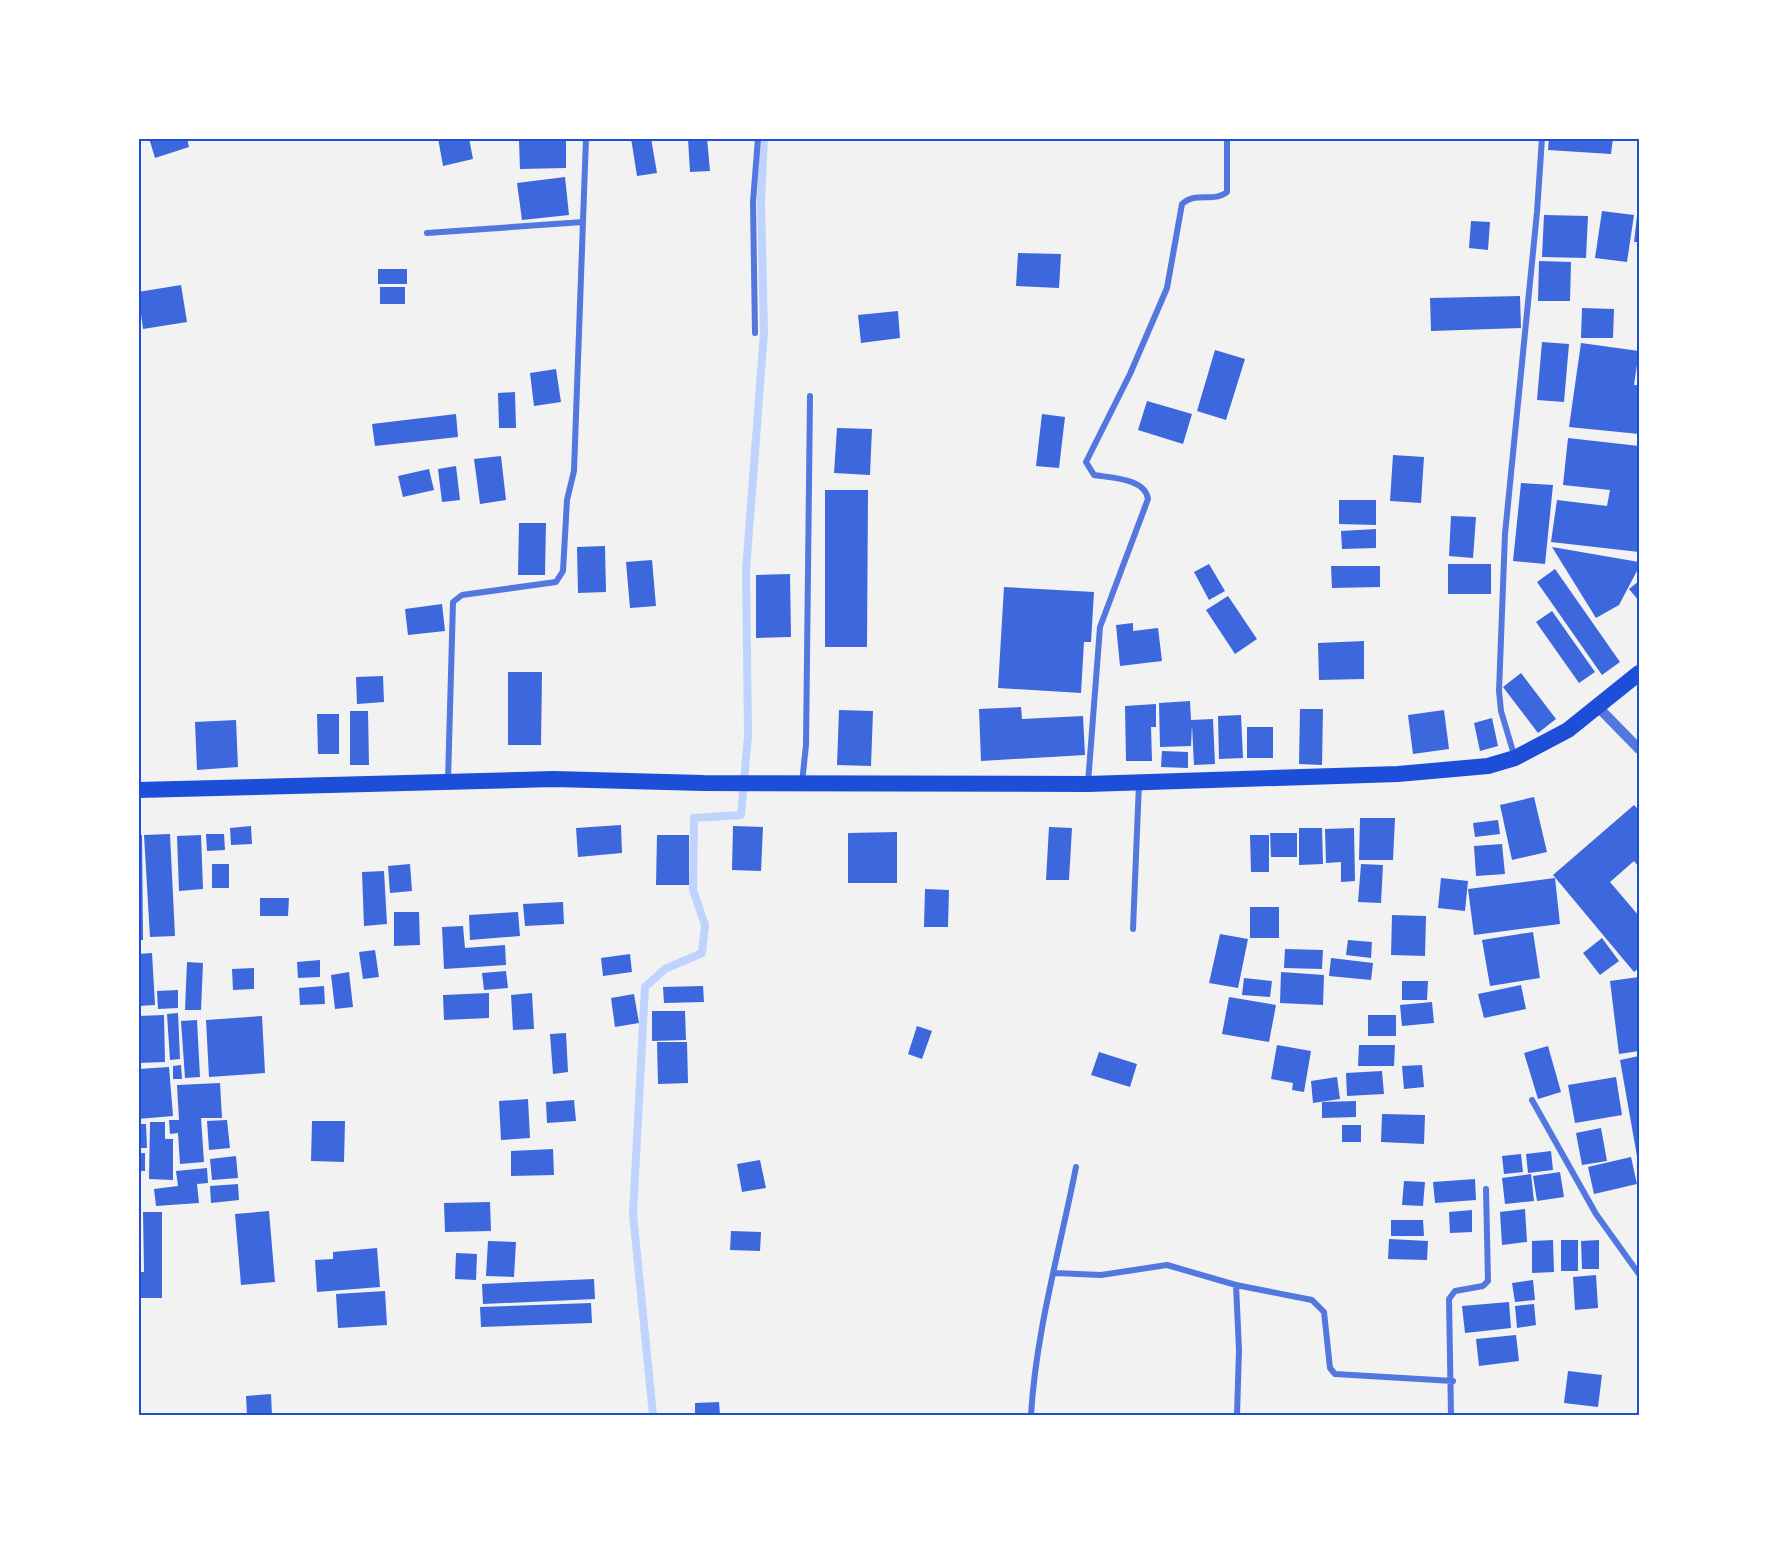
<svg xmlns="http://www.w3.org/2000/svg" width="1777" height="1553" viewBox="0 0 1777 1553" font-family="'Varela Round',sans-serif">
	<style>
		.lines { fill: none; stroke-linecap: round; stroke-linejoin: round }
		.stream { stroke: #bfd3fe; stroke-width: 8 }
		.building { fill: #3d67dc }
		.minor { stroke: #5277de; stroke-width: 6 }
		.tertiary { stroke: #5277de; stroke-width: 10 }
		.trunk { stroke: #1d4ed8; stroke-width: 16 }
		.neatline { fill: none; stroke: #1d4ed8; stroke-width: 2 }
	</style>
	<rect width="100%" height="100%" fill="#f2f2f2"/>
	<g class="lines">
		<path class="stream" d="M653,1415l-20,-201 12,-227 20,-18 37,-16 3,-28 -12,-35 1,-72 47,-3 7,-79 -2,-166 18,-237 -3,-133 3,-62"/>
	</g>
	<path class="building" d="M149,138h38l2,9 -34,11z
		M438,138h31l4,21 -30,7z
		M631,138h20l6,35 -20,3z
		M707,138l3,33 -20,1 -2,-33z
		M1549,138h64l-2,16 -63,-4z
		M566,139v29l-46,1 -1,-29z
		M565,177l4,38 -47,5 -5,-37z
		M1602,211l32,4 -7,47 -32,-4z
		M1544,215l44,1 -2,42 -44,-1z
		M1637,216h2v26h-5z
		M1471,221l19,1 -2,28 -19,-2z
		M1018,253l43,1 -2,34 -43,-2z
		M1539,261l32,1 -1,39h-32z
		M378,269h29v15h-29z
		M181,285l6,37 -44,7 -5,-37z
		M380,287h25v17h-25z
		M1520,296l1,32 -90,3 -1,-33z
		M1582,308l32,1 -1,29h-32z
		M898,311l2,27 -39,5 -3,-28z
		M1542,342l27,2 -5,58 -27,-2z
		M1581,343l58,8 -5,34h5v49l-70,-7z
		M1215,350l30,9 -19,61 -29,-9z
		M556,369l5,33 -27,4 -4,-33z
		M515,392l1,36h-17l-1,-35z
		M1147,401l45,13 -9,30 -45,-14z
		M456,414l2,23 -83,9 -3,-22z
		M1042,414l23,3 -6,51 -23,-2z
		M837,428l35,1 -2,46 -36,-2z
		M1568,438l71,8v106l-88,-10 6,-42 50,6 3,-16 -47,-5z
		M1393,455l31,2 -3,46 -31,-2z
		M501,456l5,44 -26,4 -6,-45z
		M456,466l4,34 -18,2 -4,-33z
		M429,469l5,21 -31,7 -5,-21z
		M1521,483l32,2 -8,79 -32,-3z
		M825,490h43l-1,157h-42z
		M1339,500h37v25l-37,-1z
		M1451,516l25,1 -3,41 -24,-2z
		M519,523h27l-1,52h-27z
		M1376,529v19l-34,1 -1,-18z
		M605,546l1,46 -28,1 -1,-46z
		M1552,547l87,15v5l-20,38 -23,13z
		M652,560l4,46 -26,2 -4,-46z
		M1209,564l16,27 -16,9 -15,-28z
		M1448,564h43v30h-43z
		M1331,566h49v21l-48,1z
		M1555,569l65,93 -18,13 -65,-93z
		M790,574l1,63 -35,1v-63z
		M1639,581v20l-10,-12z
		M1004,587l90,5 -3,50h-7l-3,51 -83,-5z
		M1228,596l29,43 -22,15 -29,-44z
		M442,604l3,27 -37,4 -3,-26z
		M1552,611l43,61 -16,11 -43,-61z
		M1133,623v8l25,-3 4,33 -42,5 -4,-41z
		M1364,641v38l-45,1 -1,-37z
		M508,672h34l-1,73h-33z
		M1521,673l35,46 -18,14 -35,-46z
		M383,676l1,26 -27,2 -1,-27z
		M1190,701l1,19 22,-1 2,45 -21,1 -2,-40 -1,21 -31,1 -1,-44z
		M1156,704v23h-5l1,34h-26l-1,-55z
		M1021,707l1,12 61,-3 2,39 -104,6 -2,-52z
		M1300,709h23l-1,56 -23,-1z
		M839,710l34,1 -2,55 -34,-1z
		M1444,710l5,39 -36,5 -5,-39z
		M350,711h18l1,54h-19z
		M317,714h22v40h-21z
		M1241,715l2,43 -24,1 -1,-43z
		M1492,718l6,28 -18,5 -6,-28z
		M236,720l2,47 -41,3 -2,-48z
		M1247,727h26v31h-26z
		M1162,751l26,1v16l-27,-1z
		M1534,797l13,55 -35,8 -12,-55z
		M1634,805l5,5v57l-5,-6 -24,21 29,34v52l-5,4 -81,-97z
		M1360,818h35l-2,42h-34z
		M1498,820l2,14 -25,3 -2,-14z
		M621,825l1,28 -44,4 -2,-29z
		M251,826l1,18 -21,1 -1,-17z
		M733,826l30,1 -2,44 -29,-1z
		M1049,827l23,1 -3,52h-23z
		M1299,828h23l1,36 -24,1z
		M1354,828l1,53 -14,1v-20l-15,1 -1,-34z
		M897,832v51h-49v-50z
		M1270,833h27v24h-26z
		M170,834l5,102 -25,1 -6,-102z
		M206,834h18l1,16 -18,1z
		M138,835h4l1,105h-5z
		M201,835l2,54 -24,2 -2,-55z
		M657,835h32v50h-33z
		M1250,835h19v37h-18z
		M1502,844l3,30 -29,2 -2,-30z
		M212,864h17v24h-17z
		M410,864l2,27 -22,2 -2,-27z
		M1361,864l22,1 -2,38 -23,-1z
		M384,871l3,53 -23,2 -2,-54z
		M1441,878l27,3 -3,30 -27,-3z
		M1555,878l5,46 -86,11 -6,-46z
		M925,889l24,1 -1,37h-24z
		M260,898h29l-1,18h-28z
		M563,902l1,22 -39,2 -2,-22z
		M1250,907h29v31h-29z
		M394,912h25l1,33 -26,1z
		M518,912l2,24 -50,4 -1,-25z
		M1392,915l34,1 -1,40 -34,-1z
		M463,926l2,22 40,-3 1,20 -62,4 -2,-42z
		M1533,932l7,46 -50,8 -8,-46z
		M1220,934l28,5 -10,49 -29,-5z
		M1602,938l17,23 -19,14 -17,-22z
		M1348,940l24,2 -1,16 -25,-3z
		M1285,949l38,1 -1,19 -38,-1z
		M375,950l4,27 -16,2 -4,-27z
		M152,953l3,52 -17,1v-52z
		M630,954l2,18 -29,4 -2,-18z
		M1331,958l42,5 -2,17 -42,-4z
		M320,960v17l-22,1 -1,-16z
		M187,962l16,1 -2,47h-16z
		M254,968v21l-21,1 -1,-21z
		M506,971l2,17 -24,2 -2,-17z
		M349,972l4,35 -18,2 -4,-34z
		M1281,972l43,3 -1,30 -43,-2z
		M1639,977v74l-20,3 -9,-73z
		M1244,978l28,3 -2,16 -28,-2z
		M1402,981h26l-1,19h-25z
		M1521,985l5,24 -42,9 -6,-24z
		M324,986l1,18 -25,1 -1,-17z
		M703,986l1,16 -40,1 -1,-16z
		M178,990v18l-20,1 -1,-18z
		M489,993v25l-45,2 -1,-25z
		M532,993l2,36 -21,1 -2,-35z
		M634,994l5,29 -24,4 -4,-29z
		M1229,997l47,8 -7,37 -47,-8z
		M1432,1002l2,21 -32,3 -2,-21z
		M652,1011h33l1,29 -34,1z
		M178,1013l2,46 -10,1 -3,-46z
		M164,1015l1,47 -27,1v-47z
		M1368,1015h28v21h-28z
		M262,1016l3,57 -56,4 -3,-57z
		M197,1020l3,57 -15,1 -4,-57z
		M917,1026l15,5 -10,28 -14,-5z
		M566,1033l2,39 -15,2 -3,-40z
		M657,1042h30l1,41 -30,1z
		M1277,1045l34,6 -7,41 -12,-2 1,-7 -22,-4z
		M1359,1045h36l-1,21h-36z
		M1548,1046l13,46 -23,7 -14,-46z
		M1099,1052l38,12 -7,23 -39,-12z
		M1639,1056v106h-1l-18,-102z
		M181,1065l1,14h-9v-13z
		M1422,1065l2,22 -20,2 -2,-23z
		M169,1067l4,49 -35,3v-50z
		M1382,1071l2,23 -37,2 -1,-23z
		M1337,1077l3,22 -27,4 -2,-22z
		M1616,1077l6,38 -47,8 -7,-38z
		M220,1083l2,35h-21l3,44 -24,2 -2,-31 -8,1 -1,-14h10l-2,-35z
		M528,1099l2,39 -29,2 -2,-39z
		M574,1100l2,21 -29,2 -1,-21z
		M1356,1101v16l-34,1v-16z
		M1382,1114l43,1 -1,29 -43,-2z
		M227,1120l3,28 -21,2 -2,-29z
		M312,1121h33l-1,41 -33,-1z
		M150,1122h15v17h8v41l-24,-1z
		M138,1124h8l1,24h-9z
		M1342,1125h19v17h-19z
		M1601,1128l6,33 -25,4 -6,-32z
		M553,1149l1,26 -43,1v-25z
		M1551,1151l2,19 -25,3 -2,-19z
		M138,1153h7v18h-7z
		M1521,1154l2,18 -19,2 -2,-18z
		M236,1156l2,22 -26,2 -2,-21z
		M1631,1157l6,27 -43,10 -6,-27z
		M760,1160l6,28 -24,4 -5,-28z
		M207,1168l1,15 -11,1 2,19 -43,3 -2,-17 24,-3 -2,-15z
		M1560,1172l4,25 -27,4 -4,-25z
		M1531,1174l3,27 -29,3 -3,-26z
		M1475,1179l1,21 -41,3 -2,-21z
		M1404,1181l21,1 -2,24 -21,-1z
		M238,1184l1,16 -28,3 -1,-17z
		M490,1202l1,29 -46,1 -1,-29z
		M1525,1209l2,33 -25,3 -2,-33z
		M1472,1210v22l-22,1 -1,-21z
		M269,1211l6,71 -34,3 -6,-71z
		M143,1212h19v86h-24v-26h6z
		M1391,1220h32l1,16h-33z
		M731,1231l30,1 -1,19 -30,-1z
		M1389,1239l39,2 -1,19 -39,-1z
		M1553,1240l1,32 -22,1v-32z
		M1561,1240h17v31h-17z
		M1599,1240v29h-17l-1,-28z
		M488,1241l28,1 -2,35 -28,-1z
		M377,1248l3,39 -63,5 -2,-32 18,-1v-7z
		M456,1253l21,1 -1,26 -21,-1z
		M1596,1275l2,33 -23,2 -2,-33z
		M594,1279l1,20 -112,5 -1,-20z
		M1533,1280l2,20 -20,2 -3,-19z
		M385,1291l2,34 -49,3 -2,-34z
		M1509,1302l2,26 -46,5 -3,-27z
		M591,1303l1,20 -111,4 -1,-20z
		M1534,1304l2,21 -19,3 -2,-22z
		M1516,1335l3,26 -40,5 -3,-27z
		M1568,1371l34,4 -4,32 -34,-4z
		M271,1394l1,21h-25l-1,-19z
		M719,1402l1,13h-25v-12z"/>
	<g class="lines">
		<path class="minor" d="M427,233l156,-11
			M755,333l-2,-131 5,-64
			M1515,758l-14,-47 -2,-20 6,-157 32,-322 5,-74
			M448,780l5,-178 9,-7 94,-13 7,-11 4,-71 7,-29 12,-333
			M802,783l4,-38 4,-349
			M1088,783l12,-156 48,-128c-3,-21 -37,-21 -54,-24l-8,-13 44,-88 37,-86 15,-84c13,-13 32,-1 45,-12v-54
			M1133,929l6,-146
			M1532,1100l64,114 43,60
			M1055,1273l46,2 66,-10 69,20 76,15 12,12 6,56 5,6 118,7
			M1236,1285l3,65 -2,65
			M1031,1415c5,-84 29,-166 45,-248
			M1451,1415l-2,-116 6,-8 28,-5 5,-5 -2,-92"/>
		<path class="tertiary" d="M1598,707l41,42"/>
		<path class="trunk" d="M138,790l416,-11 149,4 385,1 310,-10 90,-8 27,-8 53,-28 71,-57"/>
	</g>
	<rect width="1777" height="1553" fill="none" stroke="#ffffff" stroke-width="279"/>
	<rect x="140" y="140" width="1498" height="1274" class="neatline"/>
</svg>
